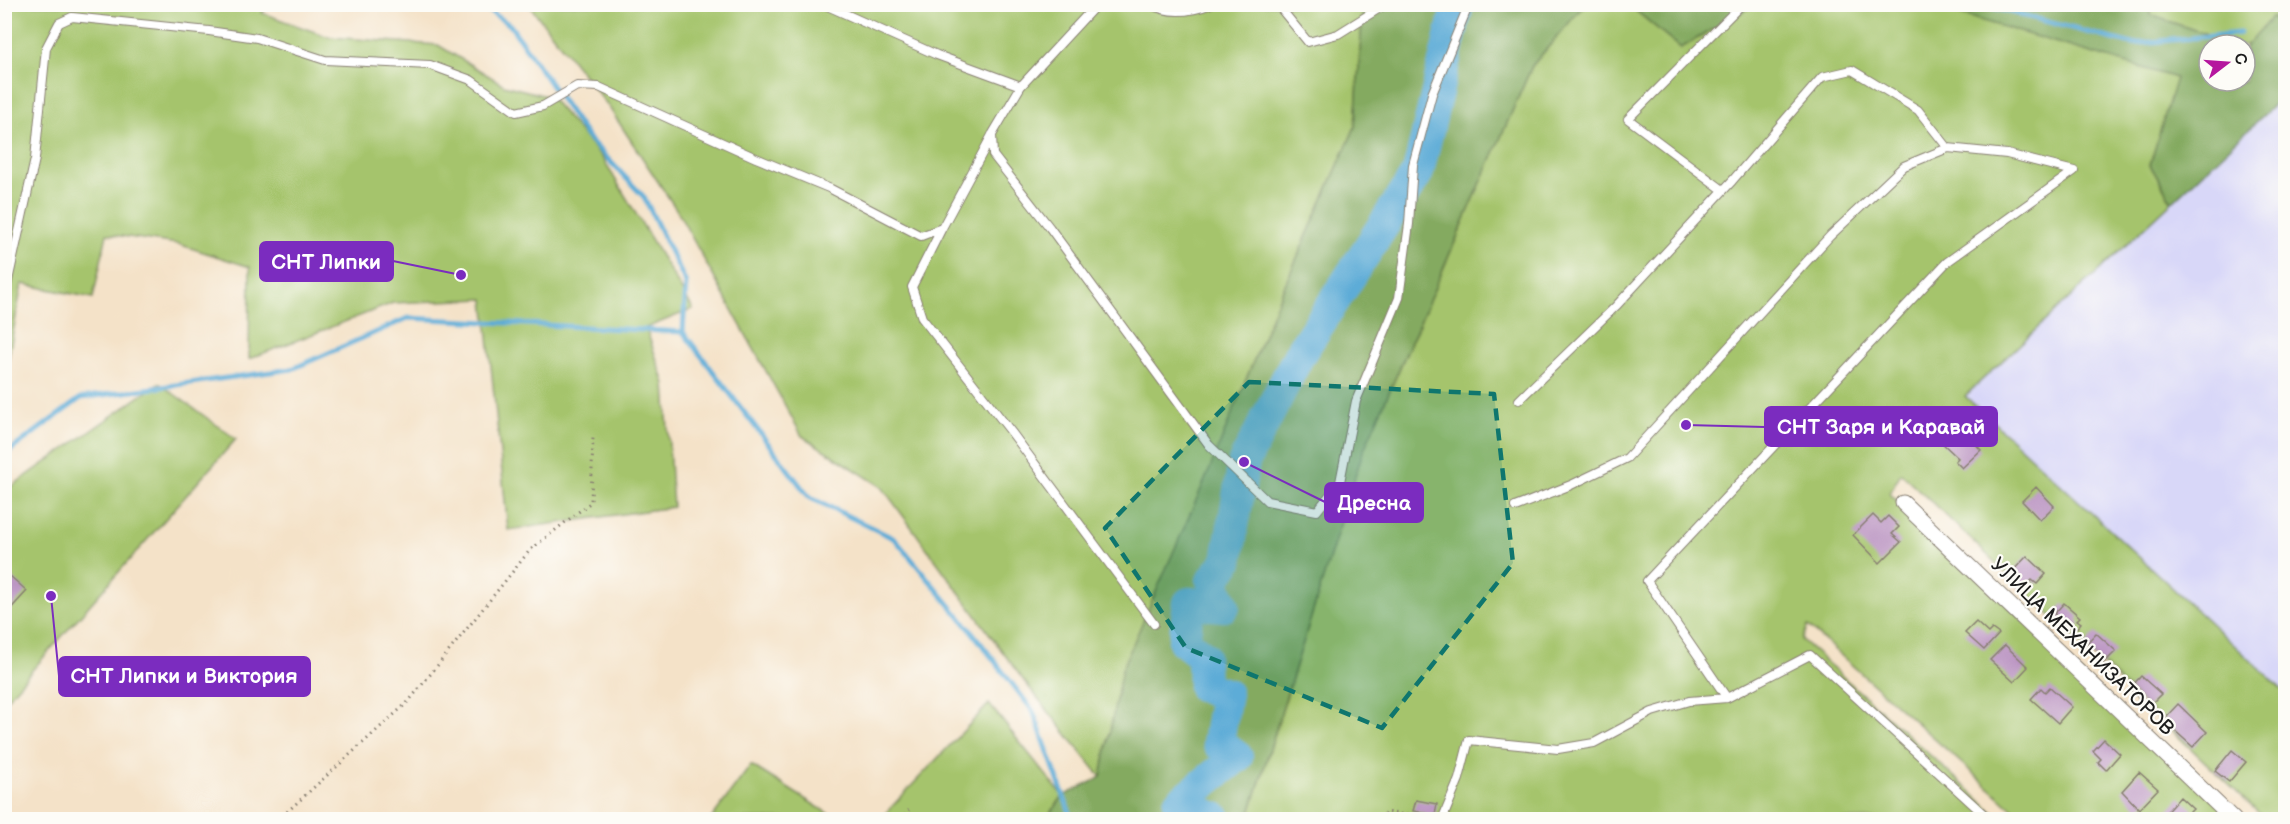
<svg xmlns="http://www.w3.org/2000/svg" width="2290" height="824" viewBox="0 0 2290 824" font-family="'Balsamiq Sans',sans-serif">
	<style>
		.built { fill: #d8d7f8 }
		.green { fill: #a5c46c; stroke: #607044; stroke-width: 1.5 }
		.forest { fill: #84aa60; stroke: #50633e; stroke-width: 1.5 }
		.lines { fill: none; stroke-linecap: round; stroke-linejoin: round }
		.stream { stroke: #5dacd7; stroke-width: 5 }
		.river { stroke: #5dacd7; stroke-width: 32 }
		.building { fill: #bb95c3 }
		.service-casing { stroke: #887f72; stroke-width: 10 }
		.minor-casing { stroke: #887f72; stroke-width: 17 }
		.path { stroke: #887f72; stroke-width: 3; stroke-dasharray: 1.5 4.5; stroke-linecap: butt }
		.service { stroke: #fff; stroke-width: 8 }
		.minor { stroke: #fff; stroke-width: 15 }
		.marked { fill: #0f766e; fill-opacity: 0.2; stroke: #0f766e; stroke-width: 4.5; stroke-dasharray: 12 8; stroke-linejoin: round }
		.labels { text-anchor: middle; stroke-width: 4.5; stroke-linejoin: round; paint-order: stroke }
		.street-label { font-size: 20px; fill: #1c1c1c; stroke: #fdfcf7 }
		.leader { fill: none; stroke: #7b2cbf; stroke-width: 2 }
		.callout-dot { fill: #7b2cbf; stroke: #fdfcf7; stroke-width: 2 }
		.callout { fill: #7b2cbf; stroke: #7b2cbf; stroke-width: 2 }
		.callout-label { font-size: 21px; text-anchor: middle; font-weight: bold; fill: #fff }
	</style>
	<rect width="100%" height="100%" fill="#fdfcf7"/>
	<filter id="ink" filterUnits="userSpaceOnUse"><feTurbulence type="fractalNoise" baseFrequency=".0167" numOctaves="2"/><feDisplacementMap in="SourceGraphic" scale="12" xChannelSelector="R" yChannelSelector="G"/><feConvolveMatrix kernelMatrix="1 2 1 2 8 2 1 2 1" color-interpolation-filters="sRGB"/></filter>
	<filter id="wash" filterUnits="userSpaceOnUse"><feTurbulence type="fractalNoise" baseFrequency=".008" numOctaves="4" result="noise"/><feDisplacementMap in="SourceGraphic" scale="24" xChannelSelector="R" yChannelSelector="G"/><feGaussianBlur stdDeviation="1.35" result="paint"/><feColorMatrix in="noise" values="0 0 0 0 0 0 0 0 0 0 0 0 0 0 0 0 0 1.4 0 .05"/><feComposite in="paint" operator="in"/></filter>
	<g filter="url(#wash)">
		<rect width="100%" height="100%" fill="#f4e2c8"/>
		<path class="built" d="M2285,95v597l-320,-296z"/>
		<path class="green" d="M5,5h264l-7,8 67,24 109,8 66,40 46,12 52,60 91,152 -47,19 19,56 8,123 -165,23 -24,-231 -91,4 -144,56 1,-92 -72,-23 -71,-10 -14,64 -71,-14 -17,92z
			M529,5h834l-8,122 -78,176 -68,168 -86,198 -22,108 -77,-96 -142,-194 -80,-51 -126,-227 -68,-103z
			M1584,5h45l52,43 73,-43h175l248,73 -27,87 22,37 -207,194 320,296v127h-20l-364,-346 -12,20 346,326h-211l-216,-193 -6,14 199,179 -753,1 114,-366 170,-388z
			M2150,5h135v14l-14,-1 -25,29 -1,-2h-6l-89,-30z
			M159,383l77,56 -231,262v-210z
			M989,704l74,92 -17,23h-166z
			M751,765l86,54h-126z"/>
		<path class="forest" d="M1363,5h221l-52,61 -170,388 -114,365 -202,1 17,-24 38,-19 21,-108 87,-198 68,-168 78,-176z
			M1629,5h125l-73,43z
			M1929,5h221v10l89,30h-30v36h36v-34l26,-29 14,1v76l-113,107 -22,-37 26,-87z"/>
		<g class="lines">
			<path class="stream" d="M479,4l31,21 78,113 56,59 42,86 -3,49
				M1980,4l152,40 108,-11
				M4,455l77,-57 211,-29 116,-51 275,14 126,165 86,42 78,94 60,78 38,105 7,4"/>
			<path class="river" d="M1215,820v-2l-36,-15 58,-46 -19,-14 8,-49 -22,-7 -1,-31 -19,-15 5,-38 35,3 -12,-25 15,-20 17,-99 55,-107 119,-183 40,-168"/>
		</g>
		<g id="blocks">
			<path class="building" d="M1955,424l9,8 3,-3 7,7 -3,3 10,11 -19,18 -7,-7 3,-3 -19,-18z
				M2036,487l18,19 -14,14 -18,-19z
				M1873,515l8,8 7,-7 11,11 -7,7 9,8 -21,21 -27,-28z
				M2027,556l19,18 -9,10 -5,-4 -10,11 -15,-14z
				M9,575l18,16 -23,25v-36z
				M2064,603l16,14 -3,3 4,3 -4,5 -4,-3 -2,3 -17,-14z
				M1976,622l12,11 4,-4 7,5 -15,16 -19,-17z
				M2096,633l20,18 -13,13 -19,-18z
				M2005,645l23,22 -14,15 -24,-22z
				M2141,676l20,18 -13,13 -19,-18z
				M2050,687l22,20 -14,16 -27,-24 10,-11 4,4z
				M2178,704l29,28 -14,15 -30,-27z
				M2104,739l16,15 -14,16 -8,-8 3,-3 -8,-8z
				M2232,750l14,12 -17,20 -14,-11z
				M2139,772l19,17 -19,20 -17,-18z
				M2180,797l13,12 -4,4 7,7h-31l-3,-3z
				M1416,800l21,4 -2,11 -22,-4z"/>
		</g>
	</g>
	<g filter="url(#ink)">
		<use href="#blocks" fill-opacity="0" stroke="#887f72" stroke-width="1.5"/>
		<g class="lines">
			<defs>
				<path id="service" d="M823,4l114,51 84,31
					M1150,4c20,11 41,8 61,0
					M1277,4l31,38 30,-8 48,-30
					M992,135l1,20 57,73 159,217 58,56 50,10 23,-29 16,-81 43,-103 10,-74 4,-59 19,-71 37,-90
					M1723,190l-95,-71 114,-115
					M942,228l-30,59 10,31 90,115 142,191
					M4,299l31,-140 11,-111 13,-25 13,-6 137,14 48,7 68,22 105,5 41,15 45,32 27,-6 34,-20 22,1 157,71 75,31 90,47 21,-8 50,-93 29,-49 76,-82
					M1519,400l97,-94 116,-125 90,-104 30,-7 66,40 30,38
					M1515,507l56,-22 56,-27 203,-222 74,-70 44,-18 59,6 67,17 -127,91 -300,319 80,117
					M1442,820l17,-41 10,-39 89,9 36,-6 58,-31 37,-11 38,-3 83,-43 180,165"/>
				<path id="minor" d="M1903,503l331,317"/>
			</defs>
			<use href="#service" class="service-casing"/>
			<use href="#minor" class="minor-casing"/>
			<path class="path" d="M278,820l131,-119 121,-151 61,-48 2,-65
				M901,820l8,-10
				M1381,820l4,-8 45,6"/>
			<use href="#service" class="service"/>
			<use href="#minor" class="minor"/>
		</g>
	</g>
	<path class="marked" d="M1249,382l245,12 19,169 -131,165 -196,-80 -81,-120z"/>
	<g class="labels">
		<g class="street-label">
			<text transform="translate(2083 646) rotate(44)" y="7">УЛИЦА МЕХАНИЗАТОРОВ</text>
		</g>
	</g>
	<path class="leader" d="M461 275L393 261M1686 425L1765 427M1244 462L1325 502M51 596L59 676"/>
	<g class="callout-dot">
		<circle cx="461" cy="275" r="6"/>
		<circle cx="1686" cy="425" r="6"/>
		<circle cx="1244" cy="462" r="6"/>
		<circle cx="51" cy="596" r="6"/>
	</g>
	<g class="callout">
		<rect x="260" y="242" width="133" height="39" rx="6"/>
		<rect x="1765" y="407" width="232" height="39" rx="6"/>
		<rect x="1325" y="483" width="98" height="39" rx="6"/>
		<rect x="59" y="657" width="251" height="39" rx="6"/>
	</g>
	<g class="callout-label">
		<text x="326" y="269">СНТ Липки</text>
		<text x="1881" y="434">СНТ Заря и Каравай</text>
		<text x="1374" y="510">Дресна</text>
		<text x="184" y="683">СНТ Липки и Виктория</text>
	</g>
	<rect width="2290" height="824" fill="none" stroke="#fdfcf7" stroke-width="24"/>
	<g transform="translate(2227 63) rotate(73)"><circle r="28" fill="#fdfcf7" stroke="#a3a29f" stroke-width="1.5"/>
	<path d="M0-4.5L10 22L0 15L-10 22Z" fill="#b5179e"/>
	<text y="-9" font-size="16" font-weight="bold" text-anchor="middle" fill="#1c1c1c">С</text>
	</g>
</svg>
